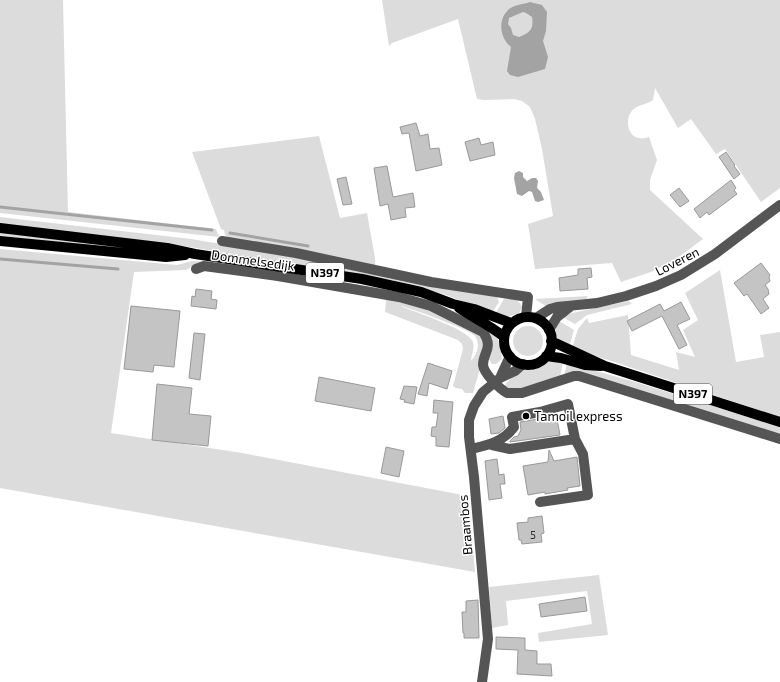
<svg xmlns="http://www.w3.org/2000/svg" width="780" height="682" viewBox="0 0 780 682" font-family="'Exo 2',sans-serif">
	<style>
		.green { fill: #dcdcdc; fill-rule: evenodd }
		.water { fill: #a3a3a3; fill-rule: evenodd }
		.lines { fill: none; stroke-linecap: round; stroke-linejoin: round }
		.stream { stroke: #a3a3a3; stroke-width: 3 }
		.building { fill: #c4c4c4; stroke: #999 }
		.minor { stroke: #555; stroke-width: 10 }
		.major { stroke: #000; stroke-width: 10 }
		.poi-dot { fill: #000; stroke: #fff; stroke-width: 1.5 }
		.labels { text-anchor: middle; stroke-width: 3; stroke-linejoin: round; paint-order: stroke }
		.number-label { font-size: 11px; fill: #313131 }
		.shield { fill: #fff; stroke: #4c4c4c; stroke-width: 1 }
		.shield-label { font-size: 12px; font-weight: bold; fill: #000 }
		.street-label { font-size: 13px; fill: #000; stroke: #fff }
		.poi-label { font-size: 13px; fill: #000; stroke: #fff; text-anchor: start }
	</style>
	<rect width="100%" height="100%" fill="#fff"/>
	<path class="green" d="M0,0h63l5,212 148,17 3,8 -219,-24z
		M382,0h398v188l-19,14 -36,-53 -9,5 -25,-35 -13,9 -23,-40 -2,12c-7,5 -18,5 -22,12 -6,8 -3,25 8,26 3,1 7,0 10,-1l8,23 -7,20v10l53,49 -27,20 -25,13 -30,10 -9,-19 -77,6 -7,-45 25,-8 -11,-67 -7,-30 -5,-12 -8,-6 -8,-2 -30,1 -7,-1 -19,-80 -66,24 -3,3z
		M319,136l21,82 27,-5 8,45v9l-145,-28 -5,-4 -1,-5 -3,-1 -29,-77z
		M0,217l191,22 104,17 202,41 2,5 -7,11 -46,-18 -54,-15 -202,-33 -190,-22z
		M0,231l140,19 -140,-14z
		M0,249l177,16 15,-4 47,4 145,24 47,13 18,7 35,18 -53,-22 -235,-41 -10,6 -52,2 -23,161 131,20 226,43 7,76 -475,-84z
		M720,270l16,92 28,-5 -4,-22 20,-3v85l-208,-69 6,-19 9,-11 2,5 39,-8 3,40 48,15 -3,-18 19,5 -12,-27 15,-10 -13,-27z
		M367,294l63,16 48,22 8,15 -13,46h-8l-3,-4 -6,-1 -3,-2 10,-37 -1,-5 -4,-4 -73,-28 1,-12zM400,306c8,1 71,24 75,30 6,8 2,19 -4,25 0,-6 4,-12 2,-19 -5,-13 -58,-30 -73,-36z
		M588,296l-2,3 -22,2 -17,6 -12,-8z
		M504,299c8,0 15,0 18,8l-3,6 -11,4 -13,-3z
		M629,301l3,3 -45,11 -12,9 -13,-7 10,-4z
		M559,321l15,9 -5,17c-11,-7 -18,-12 -10,-26z
		M513 341a15 15 0 1 1 30 0a15 15 0 1 1-30 0Z
		M487,328c12,8 14,17 15,31l-6,5h-4l-3,-5z
		M553,361l10,1 -3,16 -46,14 -9,-6 2,-4 13,-11 18,-4 8,-4z
		M567,363l65,18 148,46v10l-216,-61z
		M599,575l9,60 -69,7 -1,-9 54,-9 -5,-33 -81,10 2,24 -16,3 -3,-41z"/>
	<path class="water" d="M530,2l12,3 5,7 -1,19 -3,10 5,16 -3,12 -27,8 -8,-2 -3,-4 4,-24c-11,-9 -14,-27 -2,-38 5,-4 15,-5 21,-7zM523,12l3,1 6,4c2,12 -2,16 -13,20l-6,-2 -2,-7 -3,-4 1,-6z
		M519,171l4,2v4l4,4 5,-3h4l2,3 -1,7 4,4 3,8 -6,2 -3,-1 -3,-9 -3,-1 -7,5 -5,-2 -3,-16 1,-5z"/>
	<g class="lines">
		<path class="stream" d="M0,207l212,23
			M230,233l78,13
			M0,259l118,10"/>
	</g>
	<path class="building" d="M416,123l4,13 8,-2 2,15 9,-1 3,17 -26,6 -7,-38 -7,1 -2,-7z
		M479,138l2,7 12,-3 2,13 -25,6 -5,-19z
		M726,152l9,13 -1,1 6,8 -6,5 -15,-22z
		M387,166l6,31 20,-4 2,14 -10,1 1,9 -15,3 -3,-16 -8,2 -6,-38z
		M346,177l6,27 -9,1 -6,-26z
		M731,180l5,8 -2,2 3,4 -28,21 -2,-3 -7,6 -6,-9z
		M679,188l10,13 -9,6 -10,-12z
		M761,263l9,12 -1,2 1,4 -5,4 3,4 1,5 -6,5 6,9 -8,6 -14,-20 -3,2 -10,-13z
		M591,268l1,9 -5,1 1,11 -28,2 -1,-13 19,-3v-6z
		M196,289l16,2 -1,8 6,1 -1,9 -25,-3 1,-10 3,1z
		M681,302l9,17 -13,6 10,20 -8,4 -17,-33 -30,15 -5,-10 33,-17 4,7z
		M131,306l49,5 -6,56 -20,-2 -1,7 -29,-3z
		M194,333l11,1 -5,46 -11,-2z
		M428,363l24,8 -5,18 -18,-6 -2,13 -9,-2z
		M319,377l56,11 -4,23 -56,-10z
		M157,384l35,4 -3,26 22,2 -3,30 -56,-6z
		M404,386l13,1 -3,17 -10,-2 1,-2 -5,-1z
		M434,400l19,2 -4,45 -13,-1v-9l-5,-1 1,-9h4l2,-14h-5z
		M503,416l2,12 -6,5 -8,1 -2,-15z
		M538,419v3l19,-3 3,16 -50,7v-1l4,-4 4,-1 3,-6 -1,-8z
		M386,447l18,4 -5,26 -18,-4z
		M549,450l5,11 23,-4 3,29 -13,2 1,2 -23,4v-2l-17,3 -5,-29 25,-4z
		M497,459l2,16 5,-1 1,10h-5l2,14 -13,2 -4,-39z
		M542,516l2,17 -3,1 1,8 -20,2 -1,-4h-2l-2,-17 11,-1v-4z
		M585,597l2,14 -46,6 -2,-13z
		M478,600l1,38h-15v-5h-1l-1,-21h4v-11z
		M496,637l29,1v12l12,1v13h14l1,12 -35,-2 1,-24 -22,-1z"/>
	<g class="lines">
		<path class="minor" d="M222,241l74,12 135,29 97,15 -2,20
			M196,269l8,-3 74,10 121,21 32,9 52,26c11,16 0,20 0,33 1,9 17,24 24,28h15l52,-17h5l201,63
			M536,318l14,-9 7,-2 40,-4 29,-7 30,-10 25,-11 34,-21 65,-49
			M549,330l8,-13 14,-11
			M500,378l10,-22
			M471,449c17,-4 32,-7 43,-22l-2,-10 28,-5 28,-8 7,35 -65,10 -18,-4
			M540,502l48,-7 -5,-41 -8,-15
			M482,682l6,-43 -14,-162 -5,-40v-17l5,-14 9,-14 17,-14 15,-7 8,-7"/>
		<path class="major" d="M0,228l167,20 28,6 167,25 59,13 32,12 21,5 37,14
			M0,241l166,16 19,-2
			M459,308c14,10 31,17 45,29
			M504 341a24 24 0 1 1 48 0a24 24 0 1 1-48 0Z
			M551,341l54,25 175,56
			M546,356l15,2 24,7 16,1"/>
	</g>
	<circle class="poi-dot" cx="526" cy="416" r="4"/>
	<g class="labels">
		<g class="number-label">
			<text x="533" y="539">5</text>
		</g>
		<g class="shield">
			<rect x="306" y="263" width="38" height="20" rx="3"/>
			<rect x="674" y="384" width="38" height="20" rx="3"/>
		</g>
		<g class="shield-label">
			<text x="325" y="277">N397</text>
			<text x="693" y="398">N397</text>
		</g>
		<g class="street-label">
			<text transform="translate(253 260) rotate(8)" y="5">Dommelsedijk</text>
			<text transform="translate(677 261) rotate(-27)" y="5">Loveren</text>
			<text transform="translate(465 525) rotate(-95)" y="5">Braambos</text>
		</g>
		<g class="poi-label">
			<text x="534" y="421">Tamoil express</text>
		</g>
	</g>
</svg>
